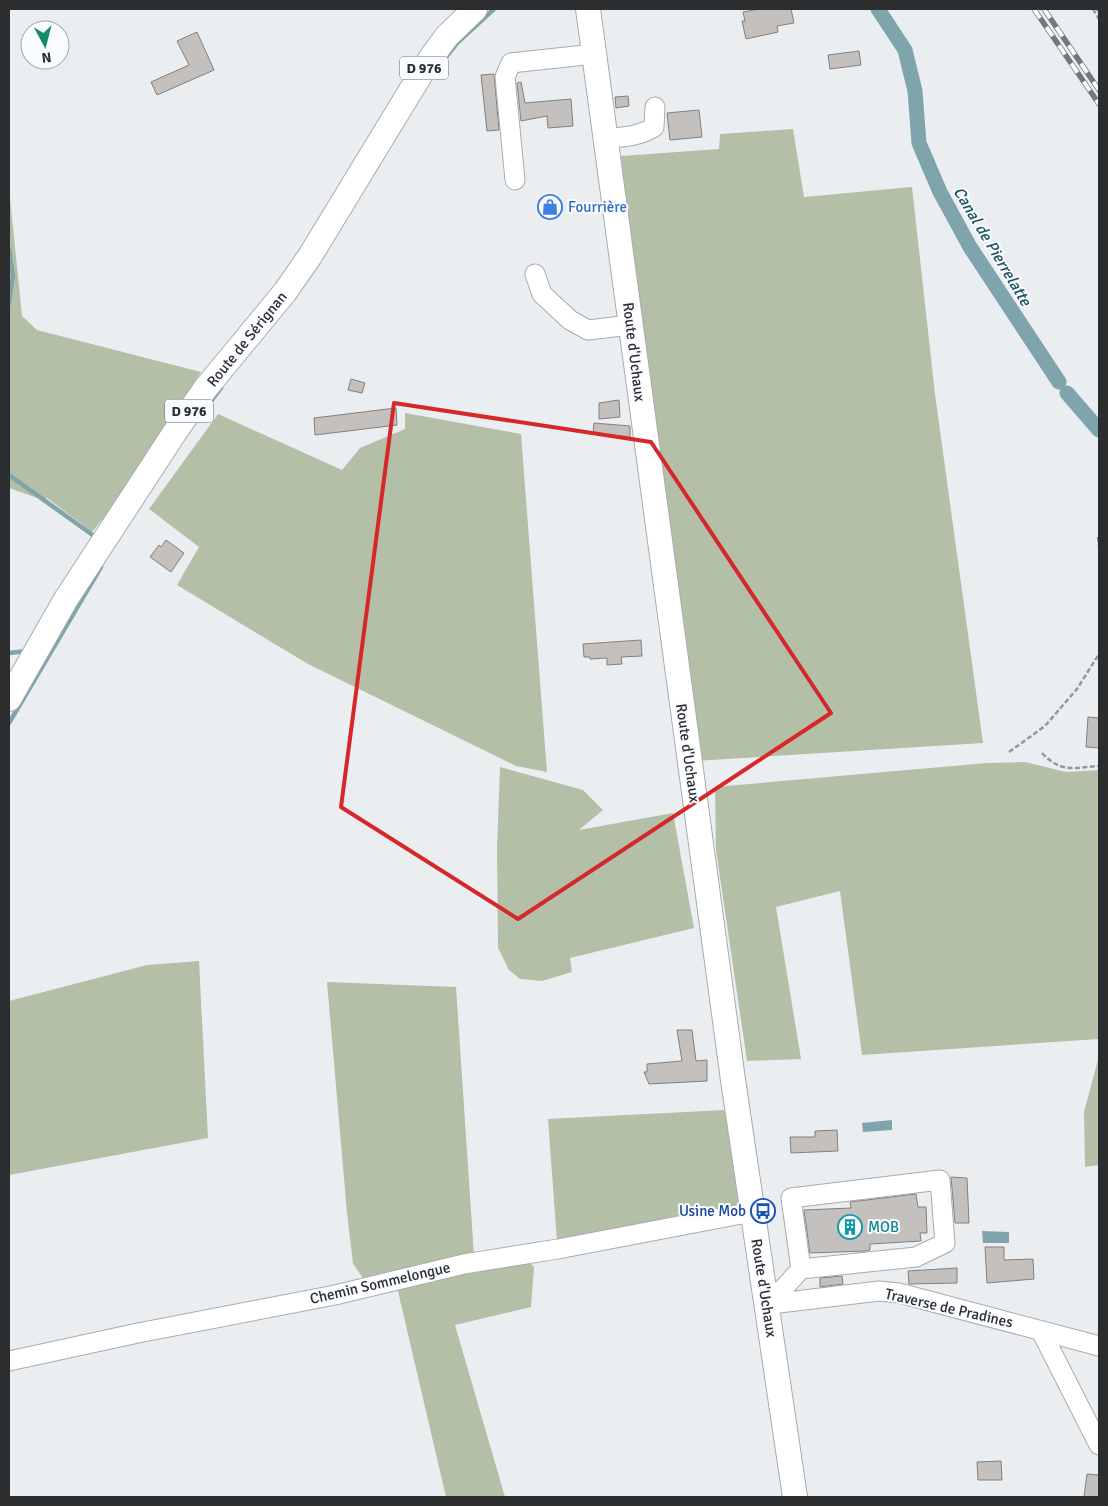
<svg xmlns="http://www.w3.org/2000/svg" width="1108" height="1506" viewBox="0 0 1108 1506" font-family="Signika,sans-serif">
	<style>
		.green { fill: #b3c0a7 }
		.water { fill: #7fa4ac }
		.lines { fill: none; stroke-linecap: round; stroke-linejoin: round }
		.stream { stroke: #7fa4ac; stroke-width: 4.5 }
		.canal { stroke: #7fa4ac; stroke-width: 15 }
		.building { fill: #c4c0be; stroke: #837f7d }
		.minor-casing { stroke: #a9abae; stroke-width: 21 }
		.major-casing { stroke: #a9abae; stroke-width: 26 }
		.path { stroke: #959799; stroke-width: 2.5; stroke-dasharray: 5 2.5; stroke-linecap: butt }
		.minor { stroke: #fff; stroke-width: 19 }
		.major { stroke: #fff; stroke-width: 24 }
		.rail-casing { stroke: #757779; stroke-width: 5.5 }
		.rail { stroke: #f8fbff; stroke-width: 4; stroke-dasharray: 11; stroke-linecap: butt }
		.marked { fill: none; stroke: #d62828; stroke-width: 4; stroke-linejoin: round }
		.labels { text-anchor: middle; stroke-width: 4; stroke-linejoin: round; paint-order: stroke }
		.shield { fill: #f8fbff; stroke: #696b6d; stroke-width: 1 }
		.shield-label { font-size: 14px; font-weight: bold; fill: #2c2d2e }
		.shop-label { font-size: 15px; fill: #366cbe; stroke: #f8fbff; text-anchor: start }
		.street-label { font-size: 15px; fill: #2c2d2e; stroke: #f8fbff }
		.transit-label { font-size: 15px; fill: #164399; stroke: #f8fbff; text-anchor: end }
		.culture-label { font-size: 15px; fill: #0d838f; stroke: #f8fbff; text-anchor: start }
		.water-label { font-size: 16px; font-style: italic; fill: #1b515a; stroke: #f8fbff }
	</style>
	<rect width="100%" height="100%" fill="#ebeef1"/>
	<path class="green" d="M793,129l11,68 108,-10 23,207 48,349 -289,18 -42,-320 -31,-285 98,-7 1,-15z
		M9,188l13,128 15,14 164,42 -96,144 -13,16 -45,-34 -4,2 -34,-12z
		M405,413l116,21 26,338 -31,-6 -208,-102 -131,-79 22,-38 -50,-38 69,-95 124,56 18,-22 45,-19z
		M1025,762l41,10 33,-2v269l-237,16 -22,-164 -64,16 25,152 -54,2 -31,-211 -1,-63 272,-24z
		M500,767l83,23 20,20 -24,20 94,-17 21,115 -124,30 2,14 -30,9 -22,-2 -11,-9 -11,-22 -1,-100z
		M199,961l9,177 -199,37v-174l138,-36z
		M327,982l129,5 18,269 -111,22 -10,-14 -6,-51z
		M1099,1056v109l-14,2 -1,-55z
		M725,1110l18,96 -186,36 -9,-123z
		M527,1259l7,8 -3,40 -76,18 50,172h-59l-49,-210z"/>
	<path class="water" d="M892,1120v10l-29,2 -1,-9z
		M982,1231l27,1v11h-26z"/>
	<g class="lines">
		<path class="stream" d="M1098,9l1,1
			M440,65l17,-22 37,-34
			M9,250l4,25 -4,28
			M206,408l15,-20
			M9,475l85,61
			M9,653l18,-2
			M9,723l92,-156"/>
		<path class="canal" d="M878,9l27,41 10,41 4,52 21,49 30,55 89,135
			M1067,393l32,37"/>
	</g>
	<path class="building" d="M760,9h31l3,14 -17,3 1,6 -32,7 -4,-18h3l-2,-9z
		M197,32l17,38 -57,25 -6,-13 38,-17 -12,-24z
		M859,51l2,14 -31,4 -2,-14z
		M494,74l5,56 -12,1 -6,-56z
		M521,82l4,21 46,-4 2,27 -25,2 -1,-12 -26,5 -4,-38z
		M628,96l1,10 -13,2 -1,-11z
		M699,110l3,27 -32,3 -3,-27z
		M351,379l14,4 -3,10 -14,-3z
		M619,400l1,17 -21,2v-16z
		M396,408l1,17 -82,10 -1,-17z
		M594,423l36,3v11l-37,-4z
		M166,540l18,13 -13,19 -21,-15 9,-12 2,2z
		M641,640l1,16 -21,1 1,7 -15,1v-7l-17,1v-2h-6l-1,-13z
		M1088,717l11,1v30l-13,-1z
		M677,1030h15l4,31 11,-1v21l-58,3 -5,-12h3v-8l35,-3z
		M837,1130l1,21 -47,2 -1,-16h25v-6z
		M951,1177l16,1 2,45h-14z
		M916,1194l2,13h8l1,26h-7l1,8 -51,3v6l-5,1 -55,2 -6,-43 47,-2 -1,-6z
		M985,1247h19v13l29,-1 1,20 -47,4z
		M957,1268v15l-48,1 -1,-13z
		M842,1276l1,8 -23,3v-9z
		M1001,1461l1,19h-24l-1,-18z
		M1087,1474l12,1v22h-15z"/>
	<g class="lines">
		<defs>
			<path id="minor" d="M606,138c18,-1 32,-1 48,-11l1,-20
				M515,180l-10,-103 6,-14 83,-9
				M535,274l7,20 28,26 18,10 42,-5
				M766,1297l16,-7 19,-21 -10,-71 149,-18 5,63 -29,14 -115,12
				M767,1307l12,-4 100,-12 20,2 200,53
				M1041,1331l58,114
				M9,1361l129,-28 197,-38 129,-31 94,-15 194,-37"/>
			<path id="major" d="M588,9l145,1071 62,417
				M9,699l57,-100 109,-167 30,-43 80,-97 25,-36 120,-197 17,-23 28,-27"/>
		</defs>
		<use href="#minor" class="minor-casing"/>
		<use href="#major" class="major-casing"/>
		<path class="path" d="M1093,9l6,10
			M1098,537l1,10
			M1009,752l36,-26 32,-37 22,-35
			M1042,753c19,20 31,15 57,13"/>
		<use href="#minor" class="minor"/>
		<use href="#major" class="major"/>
		<defs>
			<path id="rail" d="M1034,9l65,95
				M1044,9l55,81"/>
		</defs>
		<use href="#rail" class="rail-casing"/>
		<use href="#rail" class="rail"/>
	</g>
	<path class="marked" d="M394,403l257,39 180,271 -313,206 -177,-112z"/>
	<defs>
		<symbol id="shop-ring" viewBox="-11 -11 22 22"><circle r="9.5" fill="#f8fbff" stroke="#3f7fe0" stroke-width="1.5"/><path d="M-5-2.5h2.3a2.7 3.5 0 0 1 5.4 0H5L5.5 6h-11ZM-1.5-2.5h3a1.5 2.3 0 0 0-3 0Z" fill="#3f7fe0"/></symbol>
		<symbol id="bus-ring" viewBox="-11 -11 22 22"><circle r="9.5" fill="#f8fbff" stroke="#1a4fb4" stroke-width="1.5"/><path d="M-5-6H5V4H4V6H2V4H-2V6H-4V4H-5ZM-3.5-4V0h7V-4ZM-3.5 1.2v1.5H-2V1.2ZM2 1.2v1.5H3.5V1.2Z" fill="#1a4fb4"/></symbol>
		<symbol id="building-ring" viewBox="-11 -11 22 22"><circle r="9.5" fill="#f8fbff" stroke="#0f9aa8" stroke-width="1.5"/><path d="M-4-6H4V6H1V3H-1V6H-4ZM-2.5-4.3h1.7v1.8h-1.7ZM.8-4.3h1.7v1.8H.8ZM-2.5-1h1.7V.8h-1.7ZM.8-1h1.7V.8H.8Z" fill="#0f9aa8"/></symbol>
	</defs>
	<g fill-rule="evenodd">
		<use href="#shop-ring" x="536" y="193" width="28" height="28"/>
		<use href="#bus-ring" x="749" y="1197" width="28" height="28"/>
		<use href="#building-ring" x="836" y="1213" width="28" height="28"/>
	</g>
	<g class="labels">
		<g class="shield">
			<rect x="400" y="56.5" width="48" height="23" rx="4"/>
			<rect x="165" y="399.5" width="48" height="23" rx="4"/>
		</g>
		<g class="shield-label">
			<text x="424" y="73">D 976</text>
			<text x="189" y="416">D 976</text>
		</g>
		<g class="shop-label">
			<text x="568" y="212">Fourrière</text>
		</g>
		<g class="street-label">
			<text transform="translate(247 339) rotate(-51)" y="5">Route de Sérignan</text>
			<text transform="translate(634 352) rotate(83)" y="5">Route d'Uchaux</text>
			<text transform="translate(688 753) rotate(82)" y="5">Route d'Uchaux</text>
			<text transform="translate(380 1283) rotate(-13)" y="5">Chemin Sommelongue</text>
			<text transform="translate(764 1288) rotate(81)" y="5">Route d'Uchaux</text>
			<text transform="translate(949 1308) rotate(13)" y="5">Traverse de Pradines</text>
		</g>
		<g class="transit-label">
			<text x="746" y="1216">Usine Mob</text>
		</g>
		<g class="culture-label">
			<text x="868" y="1232">MOB</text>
		</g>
		<g class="water-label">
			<text transform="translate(993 246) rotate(59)" y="6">Canal de Pierrelatte</text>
		</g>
	</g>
	<rect width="1108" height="1506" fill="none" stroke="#2c2d2e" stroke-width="20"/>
	<g transform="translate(45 45) rotate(173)"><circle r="24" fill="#f8fbff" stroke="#a6a9ab"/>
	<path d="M0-4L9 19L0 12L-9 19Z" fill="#168b6c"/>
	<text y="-8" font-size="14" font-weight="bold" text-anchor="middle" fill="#2c2d2e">N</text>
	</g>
</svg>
